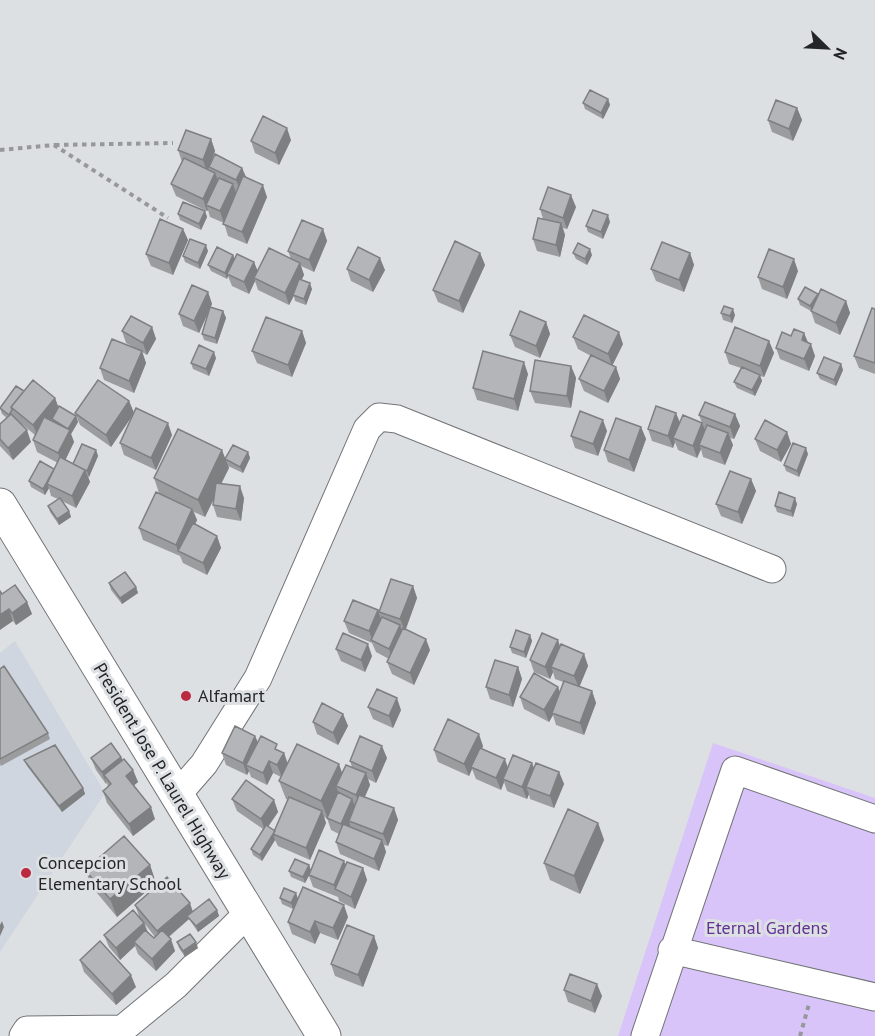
<svg xmlns="http://www.w3.org/2000/svg" width="875" height="1036" viewBox="0 0 875 1036" font-family="'PT Sans',sans-serif">
	<style>
		.built { fill: #cfd6df }
		.green { fill: #d9c4fa }
		.lines { fill: none; stroke-linecap: round; stroke-linejoin: round }
		.minor-casing { stroke: #727477; stroke-width: 29 }
		.highway-casing { stroke: #727477; stroke-width: 35 }
		.path { stroke: #96989a; stroke-width: 4; stroke-dasharray: 4.5 4.5; stroke-linecap: butt }
		.minor { stroke: #fff; stroke-width: 27 }
		.highway { stroke: #fff; stroke-width: 33 }
		.wall { fill: #9b9c9e; fill-rule: evenodd }
		.shaded-wall { fill: #7e7f81 }
		.building { fill: #b4b5b8; stroke: #7e7f81; stroke-width: 1.5 }
		.poi-dot { fill: #bb2a40; stroke: #dde0e3; stroke-width: 2 }
		.labels { text-anchor: middle; stroke-width: 6; stroke-linejoin: round; paint-order: stroke }
		.poi-label { font-size: 18px; fill: #242526; stroke: #dde0e3; text-anchor: start }
		.street-label { font-size: 18px; fill: #242526; stroke: #dde0e3 }
		.park-label { font-size: 18px; fill: #623194; stroke: #dde0e3 }
	</style>
	<rect width="100%" height="100%" fill="#dde0e3"/>
	<path class="built" d="M15,641l90,152 -105,159v-299z"/>
	<path class="green" d="M713,743l162,55v238h-257z"/>
	<g class="lines">
		<defs>
			<path id="minor" d="M177,795l27,-31 54,-86 109,-249 12,-12 18,2 375,150
				M672,950l203,47
				M23,1036l4,-6 94,-1
				M114,1036l62,-51 72,-72
				M645,1036l90,-266 140,49"/>
			<path id="highway" d="M0,505l324,531"/>
		</defs>
		<use href="#minor" class="minor-casing"/>
		<use href="#highway" class="highway-casing"/>
		<path class="path" d="M55,145l118,-2
			M0,150l54,-5 114,73
			M800,1036l9,-32"/>
		<use href="#minor" class="minor"/>
		<use href="#highway" class="highway"/>
	</g>
	<path class="wall" d="M608,99l2,6 -7,14 -18,-10 -2,-6z
		M797,108l5,12 -9,21 -21,-9 -4,-12z
		M211,139l4,12 -4,12 31,5 4,10 21,19 -20,47 -19,-8 -4,-13 -14,-6 -2,-7 -1,1 -31,-15 -5,-12 11,-22 -4,-12z
		M291,140l-12,25 -24,-12 -4,-12z
		M576,207l-9,22 -4,-1 2,7 -5,22 -23,-6 -4,-12 10,-20 -3,-10z
		M205,211l2,6 -6,13 -21,-10 -2,-6z
		M610,222l-7,17 -15,-7 -2,-6z
		M183,229l5,11 -15,35 -22,-9 -5,-12z
		M323,229l4,12 -13,31 -13,-6 3,9 -3,5 11,9 -6,16 -11,-4 -1,-5 -5,9 -31,-15 -3,-9 -6,13 -17,-8 -4,-10 -1,3 -16,-8 -3,-6 25,-10 2,4 19,3 3,9 34,-12 -3,-8z
		M208,251l-8,18 -15,-7 -2,-6z
		M480,253l5,12 -22,48 -25,-11 -5,-12z
		M573,253l19,2 -5,10 -11,-6z
		M690,253l4,12 -10,27 -28,-11 -5,-12z
		M347,269l38,1 -12,22 -22,-11z
		M798,271l-11,28 -25,-10 -4,-12z
		M208,292l4,12 -2,3 13,4 3,7 -9,26 -13,-4 -2,-6 8,-26 -11,25 -16,-7 -4,-12z
		M818,294v1l28,6 4,12 -10,22 -25,-12 -4,-12 -11,-6 -2,-6z
		M875,309v65l-16,-6 -5,-12z
		M721,313l14,2 -3,8 -9,-3z
		M546,322l4,12 -10,24 -25,-11 -5,-12z
		M152,327l4,12 -9,16 -5,-3 4,11 -12,30 -30,-13 -4,-12 37,-19 -11,-6 -4,-12z
		M302,331l4,12 -14,34 -35,-14 -5,-12z
		M804,333l4,10 7,13 -6,15 -29,-12 -4,-11 15,-12z
		M573,337l50,7 -11,22 4,1 4,12 -12,24 -24,-12 -5,-12 12,-23 -13,-7z
		M769,341l5,12 -10,24 -4,-1 2,5 -7,15 -18,-8 -3,-6 7,-14 -12,-4 -4,-12z
		M216,358l-7,18 -16,-7 -2,-6z
		M841,364l2,6 -7,16 -16,-7 -3,-6z
		M571,366l5,12 -5,30 -36,-5 -5,-12z
		M528,374l-10,37 -41,-11 -4,-12z
		M24,391l31,7 4,10 17,8 2,6 -7,12 3,8 -9,18 8,4 23,-14 2,6 -9,21 -1,-1 2,6 -14,26 -14,-7 7,10 2,6 -12,8 -9,-13 -2,-6 10,-7 -7,-3 -2,-8 -4,7 -14,-8 -2,-6 25,-12 4,-6 -21,-11 -4,-12 2,-5 -13,-11 9,18 -18,18 -13,-14v-22l7,-6 -5,-4 -2,-6z
		M129,401l5,12 38,22 -16,35 -32,-15 -4,-12 13,-28 -22,32 -31,-22 -5,-12z
		M735,414l5,12 -6,13 -4,-1 3,7 -8,20 -22,-8 -2,-8 -4,9 -19,-8 -3,-8 -2,6 -21,-7 -4,-12 32,-7 22,1 -3,-8z
		M641,427l5,12 -12,33 -26,-10 -4,-12z
		M607,431l-9,25 -23,-8 -4,-12z
		M787,432l4,12 -10,18 -21,-11 -5,-12z
		M248,452l2,6 -7,15 -15,-7 1,2 -8,15 23,15 -3,23 -24,-4 -4,-12v-5l-8,17 -11,-5 3,8 -2,4 22,12 4,12 -14,27 -24,-12 -3,-7 -37,-16 -4,-12 20,-35 -5,-15 72,-19z
		M808,454l-9,23 -13,-6 -2,-6z
		M751,479l5,12 -14,33 -21,-8 -5,-12z
		M797,504l-4,13 -16,-5 -2,-6z
		M109,583l27,4 2,6 -16,11 -11,-14z
		M413,586l4,12 -11,31 24,21 -16,35 -22,-11 -5,-12 2,-3 -13,-7 -4,-9 -23,-10 -5,-12 34,-11 3,9 -2,-7z
		M2,594l25,8 5,12 -16,11 -3,-4z
		M530,635l2,6 -6,17 -14,-5 -2,-6z
		M560,646l24,8 4,12 -9,20 13,5 4,12 -12,32 -28,-10 -3,-10 -4,7 -25,-13 -4,-12 38,-10 2,5 3,-10 -8,-3 -2,-7 -3,7 -16,-7 -4,-12z
		M336,649l36,7 -7,16 -24,-11z
		M518,667l4,12 -9,28 -23,-8 -4,-12z
		M0,669l48,64 2,6 -49,27 -1,-2z
		M368,707l33,3 -8,18 -20,-9z
		M343,714l5,12 -10,19 -21,-11 -4,-12z
		M255,736l3,6 26,11 4,11 54,9 10,-6 -2,-6 37,-3 -11,25 -8,-4 2,6 -5,12 29,11 4,12 -10,26 -4,-1 2,7 -7,19 -39,-17 -4,-12 3,-8 -8,-4 -4,-12 -3,-1 2,6 -16,37 -32,-14 -3,-6 -13,21 -9,-6 -2,-6 12,-20 -26,-18 -5,-12 42,1 4,12 -10,15 7,4 13,-31 -2,-1 -7,-18 2,-4 -8,-4 -6,12 -16,-8 -2,-6 -2,4 -21,-10 -4,-12z
		M483,746l-1,3 26,18 24,-4 2,5 25,4 5,12 -10,24 -24,-9 -1,-5 -2,5 -20,-8 -3,-9 -3,8 -25,-11 -4,-10 -3,7 -31,-14 -4,-12z
		M121,757l2,3 10,10 5,12 -4,3 21,34 -22,17 -26,-33 -4,-12 5,-4 -1,-4 -1,1 -10,-14 -5,-12z
		M24,760l59,28 2,6 -23,18 -35,-46z
		M598,823l6,17 -24,54 -30,-14 -6,-17z
		M344,861l2,4 17,3 4,12 -12,29 -16,-8 -1,-4 -25,-10 -4,-11 -4,7 -14,-6 -2,-6 20,-6 2,5z
		M150,865l6,18 -39,34 -25,-30 -7,-17z
		M296,893l2,6 50,18 -10,23 -18,-7 -5,11 -23,-10 -4,-12 5,-13 -11,-5 -2,-6z
		M135,905l58,6 24,-1 2,6 -21,16 -9,-13 -20,18 6,14 -19,20 -18,-17 -3,-8 -15,14 -11,-13 -5,-12 35,-19zM145,924l10,13 -1,1 -6,-6z
		M374,936l4,12 -15,39 -28,-11 -4,-12z
		M177,942l21,6 -13,9 -6,-9z
		M80,960l56,27 -20,18 -32,-33z
		M564,990l38,6 -7,17 -27,-11z"/>
	<path class="shaded-wall" d="M608,99l2,6 -7,14 -2,-6z
		M797,108l5,12 -9,21 -4,-12z
		M287,128l4,12 -12,25 -4,-12z
		M211,139l4,12 -8,21 -4,-12z
		M242,168l5,11 -6,13 -5,-12z
		M215,173l5,12 -14,20 2,5 -1,1 -4,-12z
		M233,184l4,12 -13,27 -4,-12z
		M263,185l4,12 -20,47 -5,-12z
		M571,195l5,12 -9,22 -4,-11z
		M205,211l2,6 -6,13 -2,-6z
		M608,215l2,7 -7,17 -2,-7z
		M561,223l4,12 -5,22 -4,-12z
		M183,229l5,11 -15,35 -4,-12z
		M323,229l4,12 -13,31 -5,-12z
		M206,245l2,6 -8,18 -2,-6z
		M590,249l2,6 -5,10 -2,-6z
		M480,253l5,12 -22,48 -4,-12z
		M690,253l4,12 -10,27 -5,-12z
		M233,255l2,6 -8,13 1,2 -1,3 -2,-6z
		M380,258l5,12 -12,22 -4,-12z
		M794,259l4,12 -11,28 -4,-12z
		M254,262l5,12 -5,4 1,3 -6,13 -5,-12z
		M300,263l4,12 -15,30 -4,-12z
		M310,283l2,6 -6,16 -2,-6z
		M208,292l4,12 -13,29 -5,-12z
		M818,294l2,6 -7,12 -3,-6z
		M846,301l4,12 -10,22 -4,-12z
		M733,309l2,6 -3,8 -2,-7z
		M223,311l3,7 -9,26 -2,-6z
		M546,322l4,12 -10,24 -4,-12z
		M152,327l4,12 -9,16 -4,-12z
		M302,331l4,12 -14,34 -4,-12z
		M619,332l4,12 -11,22 -4,-12z
		M804,333l5,12 -7,-5z
		M769,341l5,12 -10,24 -4,-11z
		M811,344l4,12 -6,15 -5,-12z
		M142,351l4,12 -12,30 -5,-12z
		M214,352l2,6 -7,18 -3,-7z
		M524,362l4,12 -10,37 -4,-12z
		M841,364l2,6 -7,16 -2,-6z
		M571,366l5,12 -5,30 -4,-12z
		M616,367l4,12 -12,24 -4,-12z
		M760,375l2,6 -7,15 -3,-6z
		M55,398l4,12 -21,27 -5,-12z
		M129,401l5,12 -23,34 -5,-12z
		M676,413l5,12 -8,13 2,4 -2,6 -5,-12z
		M735,414l5,12 -6,13 -4,-12z
		M76,416l2,6 -7,12 3,8 -11,23 -5,-12 10,-24z
		M603,420l4,11 -9,25 -5,-12z
		M168,423l4,12 -16,35 -5,-12z
		M702,423l5,12 -8,10 2,4 -4,9 -4,-12z
		M641,427l5,12 -12,33 -5,-12z
		M27,430l4,12 -18,18 -5,-12z
		M787,432l4,12 -10,18 -4,-12z
		M728,433l5,12 -8,20 -5,-12z
		M806,448l2,6 -9,23 -2,-6z
		M96,450l2,6 -9,21 -2,-6z
		M222,450l7,18 -24,49 -7,-17z
		M248,452l2,6 -7,15 -3,-6z
		M54,469l-7,15 2,4 -4,7 -2,-6z
		M85,470l5,12 -14,26 -4,-12z
		M751,479l5,12 -14,33 -4,-12z
		M240,486l4,12 -3,23 -5,-12z
		M795,498l2,6 -4,13 -2,-6z
		M192,509l5,11 -15,33 -4,-2 2,6 -4,-12z
		M69,511l2,6 -12,8 -2,-6z
		M217,536l4,12 -14,27 -4,-12z
		M413,586l4,12 -12,33 -5,-12z
		M136,587l2,6 -16,11 -2,-6z
		M27,602l5,12 -16,11 -4,-12z
		M9,609l4,12 -13,9v-15z
		M378,610l4,12 -9,19 -4,-10z
		M400,625l4,12 -11,24 -4,-12z
		M530,635l2,6 -6,17 -2,-6z
		M426,639l4,11 -16,35 -4,-12z
		M558,640l4,12 -11,15 2,5 -3,7 -5,-12z
		M368,644l4,12 -7,16 -4,-12z
		M584,654l4,12 -9,22 -5,-12z
		M518,667l4,12 -9,28 -4,-12z
		M558,687l4,12 -10,14 1,2 -4,7 -5,-12z
		M592,691l4,12 -12,32 -4,-12z
		M397,698l4,12 -8,18 -4,-12z
		M343,714l5,12 -10,19 -5,-12z
		M479,734l4,12 -10,21h-2l1,2 -3,7 -5,-12z
		M255,736l5,12 -14,17 3,6 -2,4 -4,-12z
		M382,746l5,12 -11,25 -4,-12z
		M284,753l4,12 -6,12 -5,-12z
		M121,757l5,11 -22,7 2,9 -4,-12z
		M505,759l4,12 -6,8 1,3 -3,8 -5,-12z
		M269,761l4,12 -6,12 -4,-12z
		M532,763l4,12 -10,12 3,7 -2,5 -5,-12z
		M339,764l6,17 -9,5 3,8 -11,25 -7,-18z
		M133,770l5,12 -7,6 -5,-12z
		M559,772l5,12 -10,24 -4,-12z
		M366,773l4,12 -10,22 -4,-12z
		M83,788l2,6 -23,18 -3,-6z
		M352,799l5,12 -8,10 1,4 -5,11 -4,-12z
		M274,800l4,12 -13,19 -4,-12z
		M151,807l4,12 -22,17 -4,-12z
		M394,808l4,12 -10,26 -5,-12z
		M322,811l4,12 -16,37 -4,-12z
		M598,823l6,17 -24,54 -6,-18z
		M273,834l2,6 -13,21 -2,-6z
		M382,840l4,12 -7,19 -5,-12z
		M344,861l4,12 -13,16 -1,-4z
		M150,865l6,18 -39,34 -7,-18z
		M309,865l2,6 -6,12 -2,-6z
		M363,868l4,12 -12,29 -4,-12z
		M296,893l2,6 -5,10 -2,-6z
		M190,903l4,12 -7,1 2,3 -28,24 -4,-12z
		M344,905l4,12 -10,23 -5,-12z
		M217,910l2,6 -21,16 -2,-6z
		M2,921l2,6 -4,9v-11z
		M315,921l5,12 -5,11 -5,-12z
		M144,923l4,12 -14,7 1,4 -15,14 -4,-12z
		M374,936l4,12 -15,39 -5,-12z
		M171,939l4,12 -19,20 -4,-12z
		M196,942l2,6 -13,9 -2,-6z
		M131,975l5,12 -20,18 -4,-11z
		M597,984l5,12 -7,17 -4,-12z"/>
	<path class="building" d="M590,90l18,9 -7,14 -18,-10z
		M776,100l21,8 -8,21 -21,-9z
		M263,116l24,12 -12,25 -24,-12z
		M186,130l25,9 -8,21 -25,-10z
		M215,154l27,14 -6,12 -27,-13z
		M184,158l31,15 -12,26 -32,-15z
		M243,176l20,9 -21,47 -19,-8z
		M219,178l14,6 -13,27 -14,-6z
		M548,187l23,8 -8,23 -23,-9z
		M183,202l22,9 -6,13 -21,-10z
		M593,210l15,5 -7,17 -15,-6z
		M538,218l23,5 -5,22 -23,-6z
		M160,219l23,10 -14,34 -23,-9z
		M302,220l21,9 -14,31 -21,-9z
		M190,239l16,6 -8,18 -15,-7z
		M455,241l25,12 -21,48 -26,-11z
		M662,242l28,11 -11,27 -28,-11z
		M578,243l12,6 -5,10 -12,-6z
		M217,247l16,8 -8,18 -17,-8z
		M358,247l22,11 -11,22 -22,-11z
		M269,248l31,15 -15,30 -31,-15z
		M769,249l25,10 -11,28 -25,-10z
		M237,254l17,8 -10,20 -17,-8z
		M299,279l11,4 -6,16 -11,-4z
		M192,285l16,7 -14,29 -15,-7z
		M805,287l13,7 -8,12 -12,-7z
		M821,289l25,12 -10,22 -25,-12z
		M724,306l9,3 -3,7 -9,-3z
		M210,307l13,4 -8,27 -13,-4z
		M872,308l3,1v54l-21,-7z
		M520,311l26,11 -10,24 -26,-11z
		M584,315l35,17 -11,22 -35,-17z
		M131,316l21,11 -9,16 -21,-12z
		M266,317l36,14 -14,34 -36,-14z
		M735,327l34,14 -9,25 -35,-14z
		M794,329l10,4 -2,7 9,4 -7,15 -28,-11 6,-16 9,4z
		M112,339l30,12 -13,30 -29,-13z
		M199,345l15,7 -8,17 -15,-6z
		M483,351l41,11 -10,37 -41,-11z
		M591,355l25,12 -12,24 -25,-12z
		M824,357l17,7 -7,16 -17,-7z
		M535,360l36,6 -4,30 -37,-5z
		M742,367l18,8 -8,15 -18,-8z
		M33,380l22,18 -22,27 -22,-18z
		M98,380l31,21 -23,34 -31,-22z
		M16,386l8,5 -13,16 1,3 -3,5 -9,-7z
		M705,402l30,12 -5,13 -31,-12z
		M59,406l17,10 -8,13 -16,-10z
		M656,406l20,7 -8,23 -20,-7z
		M136,408l32,15 -17,35 -31,-15z
		M580,411l23,9 -10,24 -22,-8z
		M11,414l16,16 -19,18 -8,-9v-15z
		M683,415l19,8 -9,23 -20,-8z
		M44,417l26,13 -12,23 -25,-13z
		M616,418l25,9 -12,33 -25,-10z
		M765,420l22,12 -10,18 -22,-11z
		M707,425l21,8 -8,20 -21,-8z
		M178,429l44,21 -24,50 -44,-22z
		M793,443l13,5 -9,23 -13,-6z
		M82,444l14,6 -9,21 -14,-7z
		M233,445l15,7 -8,15 -15,-8z
		M60,457l25,13 -13,26 -25,-12z
		M40,461l14,8 -11,20 -14,-8z
		M730,471l21,8 -13,33 -22,-8z
		M216,483l24,3 -4,23 -23,-4z
		M156,492l36,17 -16,36 -37,-17z
		M779,492l16,6 -4,13 -16,-5z
		M60,498l9,13 -12,8 -9,-13z
		M193,523l24,13 -14,27 -25,-12z
		M125,572l11,15 -16,11 -11,-15z
		M391,579l22,7 -13,33 -21,-7z
		M15,585l12,17 -15,11 -3,-4 -9,6v-24l2,3z
		M353,600l25,10 -9,21 -25,-10z
		M382,617l18,8 -11,24 -18,-9z
		M403,628l23,11 -16,34 -23,-11z
		M516,630l14,5 -6,17 -14,-5z
		M343,633l25,11 -7,16 -25,-11z
		M542,633l16,7 -13,27 -15,-7z
		M561,644l23,10 -10,22 -23,-9z
		M495,660l23,7 -9,28 -23,-8z
		M4,666l44,67 -48,26v-90z
		M534,673l24,14 -14,23 -24,-13z
		M564,681l28,10 -12,32 -28,-10z
		M377,689l20,9 -8,18 -21,-9z
		M322,703l21,11 -10,19 -20,-11z
		M448,719l31,15 -15,30 -30,-14z
		M235,726l20,10 -12,27 -21,-10z
		M261,736l16,8 -2,5 9,4 -7,12 -8,-4 -6,12 -17,-8z
		M360,736l22,10 -10,25 -22,-10z
		M111,743l10,14 -19,15 -11,-14z
		M297,744l42,20 -18,37 -42,-20z
		M55,745l28,43 -24,18 -35,-46z
		M480,748l25,11 -9,19 -25,-11z
		M513,755l19,8 -10,24 -19,-8z
		M124,759l9,11 -7,6 25,31 -22,17 -26,-33 8,-7 -7,-9z
		M536,763l23,9 -9,24 -24,-9z
		M346,765l20,8 -10,22 -20,-9z
		M246,780l28,20 -13,19 -29,-20z
		M338,792l14,7 -11,25 -14,-6z
		M359,795l35,13 -11,26 -34,-13z
		M289,797l33,14 -16,37 -33,-14z
		M568,809l30,14 -24,53 -30,-13z
		M343,824l39,16 -8,19 -38,-17z
		M266,825l9,6 -15,24 -9,-6z
		M124,836l26,29 -40,34 -25,-29z
		M319,850l25,11 -10,24 -25,-10z
		M295,859l14,6 -6,12 -14,-6z
		M347,862l16,6 -12,29 -16,-8z
		M167,877l23,26 -33,28 -22,-26z
		M303,887l41,18 -11,23 -18,-7 -5,11 -22,-10z
		M284,888l12,5 -5,10 -11,-5z
		M209,899l8,11 -21,16 -9,-10z
		M133,910l11,13 -28,25 -12,-13z
		M347,925l27,11 -16,39 -27,-11z
		M145,930l9,8 8,-8 9,9 -19,20 -18,-17z
		M190,934l6,8 -13,9 -6,-9z
		M100,941l31,34 -19,19 -32,-34z
		M570,974l27,10 -6,17 -27,-11z"/>
	<g class="poi-dot">
		<circle cx="186" cy="696" r="6"/>
		<circle cx="26" cy="873" r="6"/>
	</g>
	<g class="labels">
		<g class="poi-label">
			<text x="198" y="702">Alfamart</text>
			<text x="38" y="869">Concepcion<tspan x="38" dy="21">Elementary School</tspan></text>
		</g>
		<g class="street-label">
			<text transform="translate(162 771) rotate(59)" y="6">President Jose P. Laurel Highway</text>
		</g>
		<g class="park-label">
			<text x="767" y="934">Eternal Gardens</text>
		</g>
	</g>
	<g transform="translate(827 48) rotate(114)" stroke="#dde0e3" stroke-width="4.5" paint-order="stroke">
	<path d="M0-4.5L10 22L0 15L-10 22Z" fill="#242526"/>
	<text y="-9" font-size="16" font-weight="bold" text-anchor="middle" fill="#242526">N</text>
	</g>
</svg>
